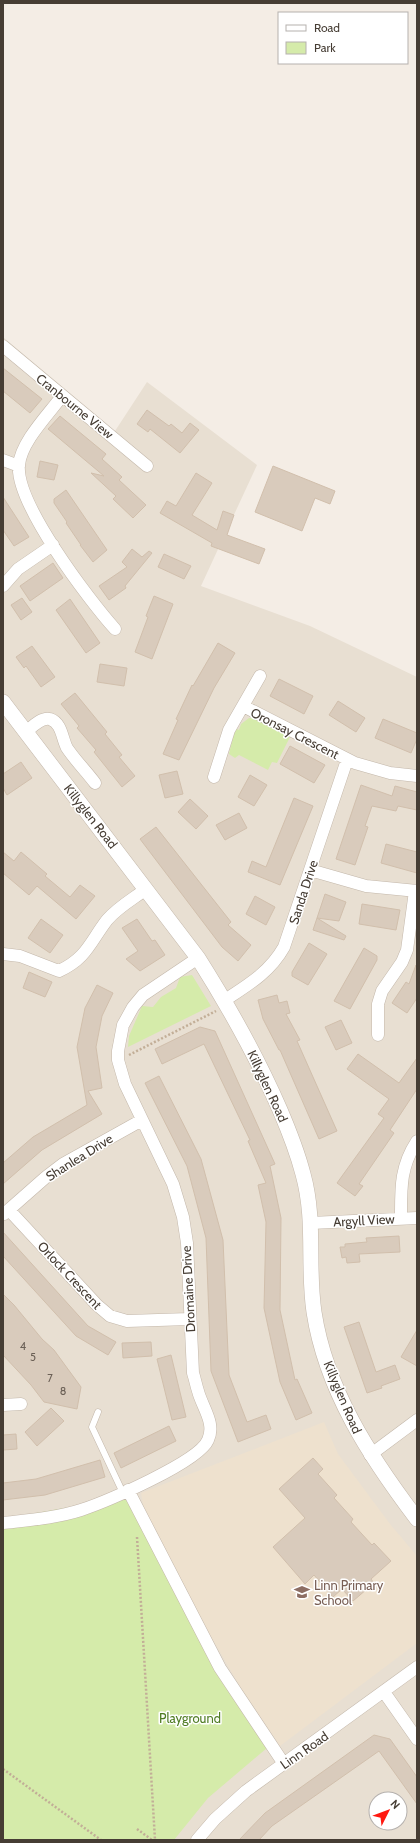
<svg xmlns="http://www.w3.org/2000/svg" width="420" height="1843" viewBox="0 0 420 1843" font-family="Cabin,sans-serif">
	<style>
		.residential { fill: #e8dfd2; fill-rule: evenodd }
		.education { fill: #eee1ce }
		.green { fill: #d5ebaa }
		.building { fill: #d9cbbc; stroke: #d1bfac }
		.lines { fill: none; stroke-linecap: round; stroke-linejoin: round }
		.service-casing { stroke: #c3b7aa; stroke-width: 7 }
		.minor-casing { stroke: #c3b7aa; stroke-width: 13 }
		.tertiary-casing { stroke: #c3b7aa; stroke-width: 16 }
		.path { stroke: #c2ae97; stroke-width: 2.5; stroke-dasharray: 2 2; stroke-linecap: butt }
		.service { stroke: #fff; stroke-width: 6 }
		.minor { stroke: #fff; stroke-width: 12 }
		.tertiary { stroke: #fff; stroke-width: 15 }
		.labels { text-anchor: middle; stroke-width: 3; stroke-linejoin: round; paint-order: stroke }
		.number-label { font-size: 11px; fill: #6b6056 }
		.street-label { font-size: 13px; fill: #463d34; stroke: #fff }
		.education-label { font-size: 13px; fill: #785e54; stroke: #fff; text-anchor: start }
		.park-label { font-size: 13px; fill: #4f7c23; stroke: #fff }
	</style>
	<rect width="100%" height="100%" fill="#f4ede5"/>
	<path class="residential" d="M3,337l112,94 32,-49 110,83 -56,121 109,40 107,51v1163h-414zM376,1799h24v24h-24z"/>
	<path class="education" d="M324,1422l14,32 52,70 27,32v87l-137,103 -38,-56 -36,-62 -62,-119 -3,-16z"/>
	<path class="green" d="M249,718h5l36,19 -13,26 -5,-1 -4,8 -29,-15 -4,3 -6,-4 6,-26 4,2 2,-6z
		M192,975l19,31 -83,41 1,-11 13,-30 11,1 8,-10 15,-9 4,-11z
		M125,1497l142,251 -59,50 -34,42h-171v-321z"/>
	<path class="building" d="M3,368l39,31 -12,14 -27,-22z
		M147,410l22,16 2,-2 11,9 8,-10 9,7 -19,23 -30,-24 -2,3 -11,-8z
		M60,416l46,38 -4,5 20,18 -3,3 27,25 -13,13 -20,-19 3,-3 -25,-23 13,3 -56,-47z
		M40,461l18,4 -4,15 -17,-3z
		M273,466l62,25 -5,13 -15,-6 -13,33 -47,-19z
		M196,473l16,10 -20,32 25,15 6,-19 11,4 -7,20 38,14 -6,15 -48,-18 1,-3 -52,-30 7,-12 9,5z
		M66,490l41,60 -14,12 -13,-17h1l-15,-22 1,-1 -13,-19v-4z
		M3,497l26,40 -15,9 -11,-16z
		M132,549l10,8 7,-6 3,2 -27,33 1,2 -17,12 -10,-14 28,-19 -5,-5z
		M164,554l27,12 -7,13 -26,-12z
		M53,563l10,15 -33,23 -10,-15z
		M154,596l19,8 -21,55 -17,-7 13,-35 -2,-1z
		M22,598l10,14 -11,8 -10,-15z
		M70,599l30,44 -14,10 -30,-43z
		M218,643l17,10 -21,35 -35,72 -16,-6 15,-34 -2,-1 16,-34 1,1z
		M32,646l23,31 -14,10 -15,-21 -2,2 -8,-11z
		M100,664l27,4 -3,18 -27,-4z
		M279,679l34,17 -9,18 -34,-18z
		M75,693l32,39 -2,2 17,21 -3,2 16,19 -13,11 -28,-35 2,-2 -19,-22 2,-2 -18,-22z
		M338,701l27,17 -9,14 -27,-17z
		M383,719l34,14v6l-6,14 -36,-15z
		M290,746l35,19 -11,18 -34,-19z
		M21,762l11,16 -25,17 -4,-7v-14z
		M177,771l6,23 -18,4 -6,-23z
		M250,775l17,10 -13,21 -16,-9z
		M361,785l31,11 3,-10 22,6v18l-19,-4 -2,5 -24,-5 -7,20 3,1 -13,38 -19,-6z
		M294,798l19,8 -33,79 -32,-13 4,-11 14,6z
		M190,799l18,17 -12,13 -18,-17z
		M239,813l8,15 -22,12 -9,-15z
		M156,827l75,95 -3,3 23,20 -13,16 -16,-14 -82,-108z
		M386,844l31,8v21l-36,-10z
		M3,852l11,9 7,-9 26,22 -2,2 25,21 10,-12 15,11 -19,23 -39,-33 -8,9 -26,-22z
		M325,894l21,8 -7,19 -22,-3z
		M255,896l20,11 -9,18 -20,-11z
		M362,904l38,6 -4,20 -37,-6z
		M317,918l29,18 -2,4 -31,-10z
		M41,919l22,16 -13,18 -22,-15z
		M137,919l15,22 3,-1 10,15 -25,16 -14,-12 12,-8 -16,-23z
		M309,943l18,11 -19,31 -16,-9v-4z
		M364,948l13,8v4l-27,49 -16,-8z
		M416,965l1,33 -10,15 -15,-10 14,-21 3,2z
		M29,972l23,10 -7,15 -22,-9z
		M97,985l16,8 -11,23 -6,31 6,41 -14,3 14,23 -60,36 -39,34v-21l30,-26 54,-32 -10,-58 8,-39z
		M277,995l2,8 8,-2 3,12 -4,1 14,26 -3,1 40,90 -18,8 -39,-89h-1l-16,-31 -5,-19z
		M341,1020l11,23 -16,7 -11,-23z
		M200,1027l15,4 60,133 -5,2 11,52 -1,92 15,70 2,-1 15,34 -16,7 -16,-38 -16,-74 2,-86 -8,-37 8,-2 -18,-42 2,-1 -46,-96 -42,20 -7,-15z
		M358,1054l41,29 18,-25v31l-27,41 4,3 -35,51 4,2 -8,10 -18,-13 47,-65 -6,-4 11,-15 -42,-30z
		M159,1076l42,83 22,81 6,135 18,47 19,-7 5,14 -33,13 -27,-71 -5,-133 -19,-72 -42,-83z
		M3,1232l85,94 28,16 -8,13 -32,-19 -73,-80z
		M399,1236l1,16 -41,2 1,8 -13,1 -1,-6 -4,1 -2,-11h5v-3l22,-2 -1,-4z
		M3,1294l11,11 28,34 12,11 27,37 -4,22 -33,-7 -13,-17 -28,-30z
		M359,1322l17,50 19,-7 5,14 -19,7 1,2 -15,5 -23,-66z
		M417,1330v36l-16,-9z
		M151,1342l1,14 -29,2 -1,-15z
		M171,1355l15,62 -14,3 -15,-61z
		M51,1408l13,13 -27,25 -12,-14z
		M169,1426l7,15 -55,27 -7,-15z
		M16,1434l1,15 -14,1v-15z
		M313,1458l10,11 -5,5 19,21 -3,3 19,21 -2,3 21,23 2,-2 17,18 -20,18 3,4 -21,18 -11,-12 -9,8 -19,-22 -9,9 -32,-37 32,-29 -26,-29z
		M100,1460l5,17 -60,18 -42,5v-17l33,-4z
		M374,1735l16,4 27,38v27l-38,-53 -107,75 -13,14h-20l26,-27z"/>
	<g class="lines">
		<defs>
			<path id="service" d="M98,1412l-6,15 31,66"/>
			<path id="minor" d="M3,346l144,120
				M62,396c-14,19 -41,46 -43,69 -4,38 70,135 96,164
				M3,460l16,6
				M3,586l15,-17 35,-24
				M243,706l112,57 35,10 27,3
				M26,732c6,-5 15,-15 24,-13 12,4 12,20 17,29 8,12 19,23 28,35
				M214,777l15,-47 31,-54
				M310,870l56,16 51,5
				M3,954l17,2 39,15c28,-13 31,-29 48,-51 11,-13 26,-21 39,-31
				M225,1000c23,-15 45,-28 59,-53l63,-187
				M378,1035v-31l4,-13 20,-29 5,-12 8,-59
				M9,1210l88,95 13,11 17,5 62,-2
				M4,1214l42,-37 17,-13 79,-44
				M401,1218c0,-30 -1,-51 16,-77
				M311,1223l106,-5
				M3,1405l18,-1
				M370,1455l47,-35
				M128,1490l92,178 64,96
				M3,1523c26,-3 53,-5 78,-13 24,-8 118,-48 127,-70 8,-17 -6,-33 -10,-49 -2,-6 -3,-12 -5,-18l-6,-130 -4,-26 -10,-33 -48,-100 -7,-24v-9l5,-26 10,-18 10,-12 55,-37
				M384,1692l33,47
				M197,1840l18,-21 31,-28 171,-124"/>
			<path id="tertiary" d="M3,702l195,256c31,49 59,99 82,152 9,21 17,41 23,64 13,47 4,91 11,138 12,78 56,145 103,207"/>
		</defs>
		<use href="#service" class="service-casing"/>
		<use href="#minor" class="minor-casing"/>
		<use href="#tertiary" class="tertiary-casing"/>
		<path class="path" d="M129,1055l87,-44
			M137,1537l18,303
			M3,1769l98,71
			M137,1829l15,11"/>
		<use href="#service" class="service"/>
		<use href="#minor" class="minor"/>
		<use href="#tertiary" class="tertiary"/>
	</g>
	<defs>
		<symbol id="school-bare" viewBox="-9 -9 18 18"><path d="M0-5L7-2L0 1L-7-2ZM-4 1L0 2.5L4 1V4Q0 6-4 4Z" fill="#8d6e63" stroke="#fff" stroke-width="2.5" paint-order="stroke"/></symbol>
	</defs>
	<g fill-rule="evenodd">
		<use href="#school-bare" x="291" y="1581" width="22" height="22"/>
	</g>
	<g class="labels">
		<g class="number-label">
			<text x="23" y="1350">4</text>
			<text x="33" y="1361">5</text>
			<text x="50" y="1382">7</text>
			<text x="63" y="1395">8</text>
		</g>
		<g class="street-label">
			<text transform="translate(75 406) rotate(39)" y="5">Cranbourne View</text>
			<text transform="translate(295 733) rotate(27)" y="5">Oronsay Crescent</text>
			<text transform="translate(91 816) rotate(52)" y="5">Killyglen Road</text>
			<text transform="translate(303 892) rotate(-72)" y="5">Sanda Drive</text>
			<text transform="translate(268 1086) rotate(65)" y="5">Killyglen Road</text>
			<text transform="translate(79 1157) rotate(-32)" y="5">Shanlea Drive</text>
			<text transform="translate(364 1220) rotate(-3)" y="5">Argyll View</text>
			<text transform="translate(70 1275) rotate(47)" y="5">Orlock Crescent</text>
			<text transform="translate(188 1289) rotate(-93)" y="5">Dromaine Drive</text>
			<text transform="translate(343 1397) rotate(67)" y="5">Killyglen Road</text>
			<text transform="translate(304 1750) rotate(-35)" y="5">Linn Road</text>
		</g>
		<g class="education-label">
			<text x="314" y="1590">Linn Primary<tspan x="314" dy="15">School</tspan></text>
		</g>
		<g class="park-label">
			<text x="190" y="1723">Playground</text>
		</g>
	</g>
	<rect width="420" height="1843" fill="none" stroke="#463d34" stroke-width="8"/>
	<rect x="278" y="12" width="130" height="52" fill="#ffffff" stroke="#b5b1ae"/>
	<rect x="286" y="25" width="20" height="6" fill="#ffffff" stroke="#b5b1ae"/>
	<text x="314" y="32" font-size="12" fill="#463d34">Road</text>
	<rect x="286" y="42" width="20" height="12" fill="#d5ebaa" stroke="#b5b1ae"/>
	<text x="314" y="52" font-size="12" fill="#463d34">Park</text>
	<g transform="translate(388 1811) rotate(48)"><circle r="19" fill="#ffffff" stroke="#b5b1ae"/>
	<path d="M0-3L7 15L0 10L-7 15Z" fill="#ff1910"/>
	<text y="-6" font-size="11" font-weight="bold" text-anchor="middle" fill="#463d34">N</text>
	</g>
</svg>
